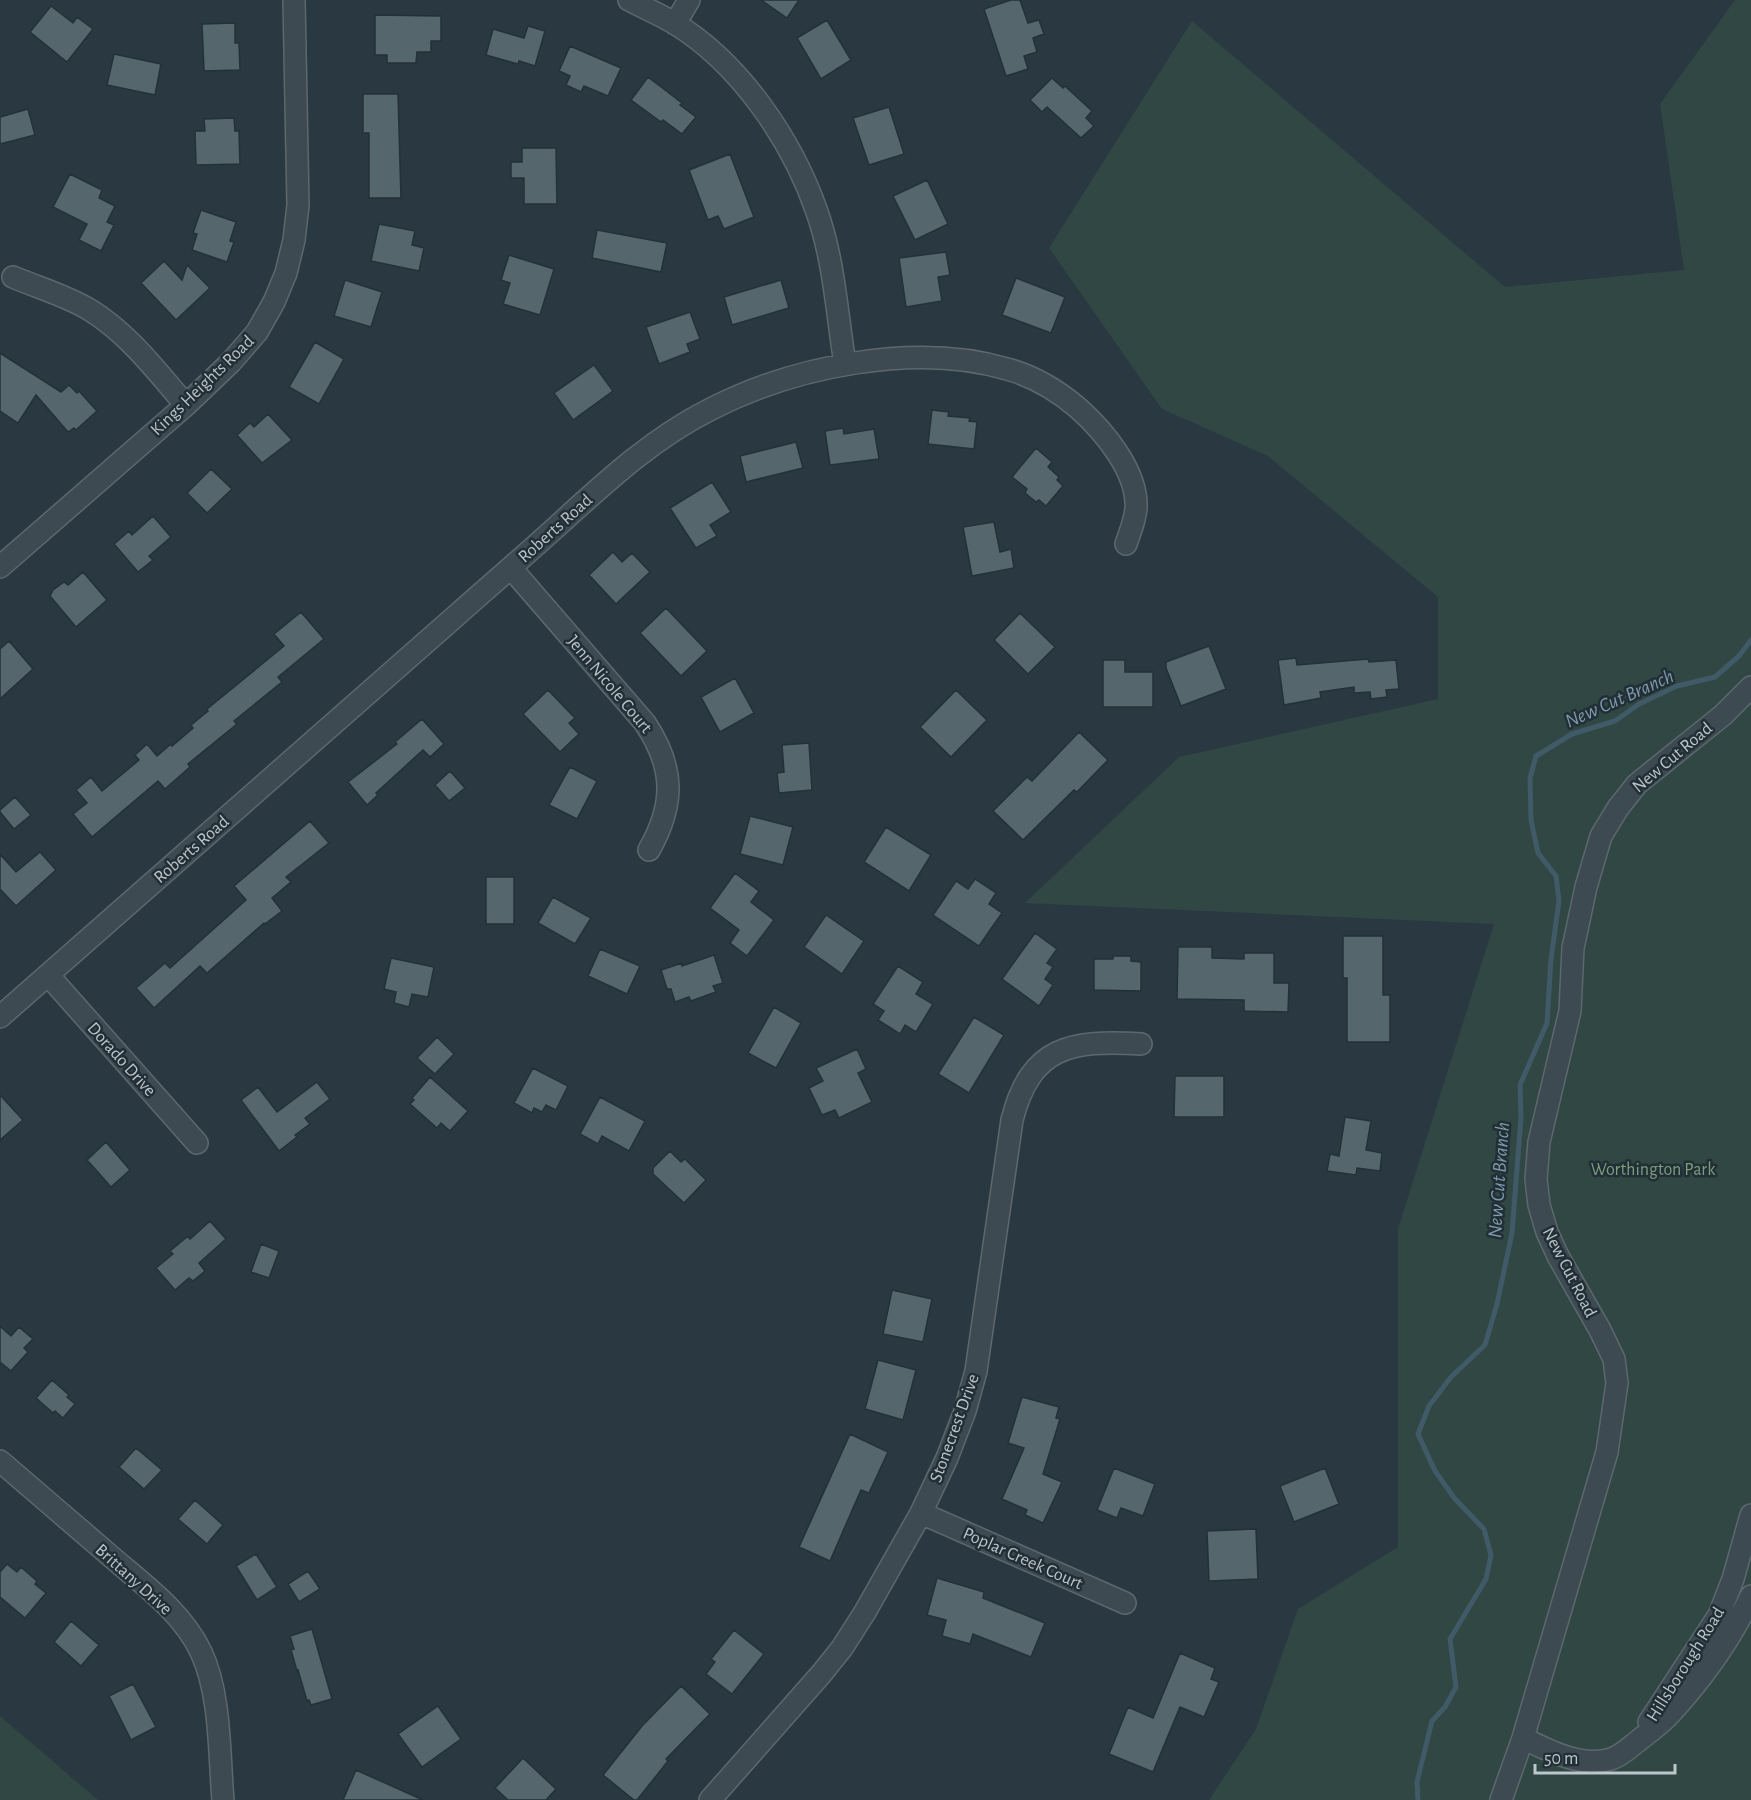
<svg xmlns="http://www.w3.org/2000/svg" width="1751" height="1800" viewBox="0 0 1751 1800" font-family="'Alegreya Sans',sans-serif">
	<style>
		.green { fill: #304743 }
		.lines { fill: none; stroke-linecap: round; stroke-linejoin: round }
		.stream { stroke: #415a68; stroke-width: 5 }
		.building { fill: #55666d; stroke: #243138; stroke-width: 1.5 }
		.minor-casing { stroke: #5c686e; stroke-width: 24 }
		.minor { stroke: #3e4a51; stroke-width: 21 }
		.labels { text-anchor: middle; stroke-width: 5; stroke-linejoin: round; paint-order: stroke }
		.street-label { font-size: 18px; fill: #bbc5cb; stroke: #222f36 }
		.park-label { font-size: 18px; fill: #7b9e7b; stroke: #222f36 }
		.water-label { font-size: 20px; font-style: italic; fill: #7f9baa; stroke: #222f36 }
	</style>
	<rect width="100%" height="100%" fill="#2a3941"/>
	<path class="green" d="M1735,0h16v1800h-542l47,-71 42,-120 100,-62v-318l96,-305 -469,-21 154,-146 259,-58v-102l-170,-141 -106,-47 -113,-161 143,-227 313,266 179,-17 -24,-166z
		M0,1716l98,84h-98z"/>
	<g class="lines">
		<path class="stream" d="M1418,1800l-1,-18 15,-61 13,-14 11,-20 -6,-48 36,-60 5,-24 -7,-26 -29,-30 -20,-28 -17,-37 11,-28 22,-29 34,-32 12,-41 15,-71 9,-115 -1,-33 27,-62 4,-64 8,-58 -3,-25 -18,-23 -7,-33 -1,-42 6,-22 36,-22 43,-13 24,-17 38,-18 38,-9 24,-21 12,-16"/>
	</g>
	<path class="building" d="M761,0h38l-12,18z
		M1011,0h9l8,23 11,-3 5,14 -11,4 4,14 -13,4 4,13 -22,7 -22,-67z
		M51,6l22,17 4,-6 16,12 -26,33 -37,-30z
		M375,15l66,1v25h-10v11h-14l-1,11h-29v-8h-12z
		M827,20l24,40 -30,19 -24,-41z
		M235,23v20h4l1,27 -36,1 -2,-47z
		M528,26l17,5 -10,35 -16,-5 -1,3 -32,-9 7,-26 31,9z
		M570,46l51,22 -13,28 -24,-10 -3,6 -15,-7 4,-9 -11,-5z
		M114,54l47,10 -6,31 -48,-10z
		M648,77l34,26 -2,2 16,12 -14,17 -19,-14 -2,2 -30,-22z
		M1052,78l11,10 2,-2 27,25 -6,7 8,8 -13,12 -34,-31 -5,5 -12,-12z
		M363,94h35l3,104h-32v-65h-6z
		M889,107l15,47 -35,11 -16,-47z
		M28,109l7,26 -35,9v-27z
		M234,118l1,13h4l1,33 -44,1 -1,-34h10l-1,-12z
		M522,148h34l1,56h-33v-26h-13v-16h11z
		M730,154l24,63 -30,12 -6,-13 -10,4 -19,-50z
		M70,174l32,16 -3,8 16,8 -8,16 7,3 -13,26 -22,-11 8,-16 -34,-17z
		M927,180l21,44 -33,16 -22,-44z
		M201,210l35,12 -6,19 4,1 -7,20 -35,-12 5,-16 -4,-1z
		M379,224l36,7 -3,14 12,3 -5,23 -48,-10z
		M597,230l70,13 -6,29 -69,-14z
		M946,252l4,23 -12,2 4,24 -36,6 -7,-49z
		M509,255l45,14 -14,46 -37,-11 7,-21 -9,-3z
		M164,261l18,19 5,-15 23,23 -34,32 -35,-37z
		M1016,278l49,19 -14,36 -49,-18z
		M345,280l37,12 -11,35 -37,-11z
		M781,280l8,28 -57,17 -8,-28z
		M690,312l10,27 -13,5 3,8 -31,12 -13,-37z
		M315,342l29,17 -25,45 -30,-17z
		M0,353l61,39 8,-7 8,8 2,-2 18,20 -21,19 -2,-2 -6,4 -32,-37 -18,28 -18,-12z
		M594,365l19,26 -40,29 -19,-27z
		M932,410l17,2 -1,4 22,2 -1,3 8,1 -3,27 -46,-5z
		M268,414l24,26 -30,23 -25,-28 13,-12 4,4z
		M843,428l1,6 30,-5 5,30 -49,6 -5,-34z
		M796,442l7,26 -57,14 -6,-26z
		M1036,448l16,14 -4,5 11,10 -2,3 6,6 -17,20 -7,-6 -3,2 -11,-9 2,-4 -15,-12z
		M211,469l21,20 -25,24 -20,-20z
		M712,482l19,30 -21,13 7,11 -21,12 -26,-40z
		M153,516l18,21 -22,19 4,4 -15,12 -24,-28 15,-13 3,4z
		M994,522l6,30 11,-3 3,19 -42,8 -9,-49z
		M613,552l9,10 10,-9 18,19 -34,32 -27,-29z
		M83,572l24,28 -31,27 -26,-31 3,-6 11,-8 4,3z
		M666,608l41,43 -26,25 -41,-43z
		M301,612l23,27 -46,38 4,5 -48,39 3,3 -49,40 2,3 -25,22 -7,-8 -66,56 -19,-23 14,-11 -11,-13 15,-13 11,14 37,-31 -4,-5 12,-11 10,12 14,-12 1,2 21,-18 -2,-3 17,-14 -1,-2 77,-63 -10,-12z
		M1020,613l35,34 -27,27 -34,-34z
		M9,641l24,28 -33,30v-50z
		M1209,646l17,43 -45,17 -15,-38v-6z
		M1296,658l1,7 71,-6 1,3 27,-2 3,29 -13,1 1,7 -16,2 -1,-7 -16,1v-6l-34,5 1,6 -37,7 -6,-45z
		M1103,660h22v12h28v35h-50z
		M735,678l19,35 -34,19 -19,-35z
		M548,690l27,28 -6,5 10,11 -19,18 -37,-38z
		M956,690l31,30 -36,37 -31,-30z
		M422,719l22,25 -14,13 -7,-7 -47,43 2,2 -11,10 -19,-23 49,-38 -2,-2z
		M1079,732l29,28 -31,32 -3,-2 -51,50 -30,-29 34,-34 5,4z
		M809,743l3,47 -33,3 -2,-20 7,-1 -2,-27z
		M570,767l27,14 -20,38 -28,-14z
		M450,771l15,17 -16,13 -14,-16z
		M15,797l16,18 -17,14 -14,-17v-2z
		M750,816l43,11 -10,38 -43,-11z
		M310,821l19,22 -43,34 5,5 -19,16 10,13 -17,13 -1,-1 -57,50 -7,-7 -46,42 -18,-20 29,-25 5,5 76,-68 -12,-14z
		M886,827l45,28 -22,36 -45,-29z
		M40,852l16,18 -40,36 -16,-17v-35l16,18z
		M735,873l24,18 -8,11 23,18 -27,36 -17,-13 9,-13 -29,-22z
		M486,877h28v47h-28z
		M975,879l21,14 -7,11 13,9 -23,33 -46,-31 23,-34 12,8z
		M553,897l38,21 -16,26 -37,-21z
		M826,915l38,26 -22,33 -38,-27z
		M1035,933l22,16 -10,14 6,4 -8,12 8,6 -14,21 -37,-27z
		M1343,936h40v59h7v47h-43v-64h-4z
		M1178,947h34v11l32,1v-6h30v30h15l-1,29 -44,-1v-11l-67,-1z
		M600,949l40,17 -13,28 -39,-18z
		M714,955l9,28 -10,3 3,6 -25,9 -2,-4 -14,5 -4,-13h-4l-6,-19 21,-7v3z
		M1113,956h18v5l10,1v29l-47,-1v-31h19z
		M391,958l43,9 -6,30 -16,-3 -3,13 -15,-4 2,-11 -12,-3z
		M898,966l25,16 -7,12 17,10 -17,28 -11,-7 -5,9 -22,-14 6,-9 -11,-7z
		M774,1007l27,16 -25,45 -28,-15z
		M974,1017l30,18 -35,58 -31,-19z
		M437,1037l17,17 -19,20 -18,-16z
		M857,1049l9,20 -8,4 14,29 -33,16 -4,-8 -13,5 -13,-27 14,-7 -7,-13z
		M533,1068l35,18 -12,24 -10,-5 -4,7 -8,-4 -2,5 -18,-10z
		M1175,1076h49v41h-50z
		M430,1077l38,34 -18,20 -9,-8 -4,5 -27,-24 4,-4 -2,-2z
		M317,1082l13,17 -25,19 5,6 -15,11 2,2 -18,14 -38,-51 17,-13 19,25z
		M0,1095l23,25 -23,20z
		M600,1097l45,24 -16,30 -27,-15 -4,8 -18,-10z
		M1345,1117l26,4 -5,29 16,3 -2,18 -23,-3 -1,7 -29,-4 3,-17 9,2z
		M106,1142l24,28 -19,17 -24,-27z
		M670,1151l11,11 4,-3 21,21 -22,23 -31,-29v-6z
		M210,1221l16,18 -27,24 6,8 -12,10 -4,-3 -14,12 -19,-22 17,-14 -3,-3 18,-15 2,3z
		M261,1244l18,7 -10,27 -18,-6z
		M892,1290l40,9 -9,43 -40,-8z
		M0,1326l11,10 8,-9 14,12 -9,9 4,4 -17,19 -11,-9z
		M878,1360l38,10 -13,50 -38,-11z
		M52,1380l17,15 -2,2 8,7 -12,14 -8,-7 -2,2 -17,-15z
		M1022,1397l37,10 -3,11 4,1 -17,55 19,8 -19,41 -18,-8 2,-5 -25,-11 22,-51 -16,-5z
		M850,1434l38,18 -19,41 -8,-3 -31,71 -31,-14z
		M136,1448l26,22 -18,19 -25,-22z
		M1114,1468l41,16 -12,32 -22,-8 -4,10 -20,-8z
		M1325,1468l14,36 -45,18 -14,-36z
		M195,1500l28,25 -16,19 -29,-25z
		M1256,1529l2,50 -49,2 -2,-50z
		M256,1554l21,33 -20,13 -21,-34z
		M7,1564l10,8 4,-5 16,14 -2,3 11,9 -21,25 -25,-21v-25z
		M308,1571l12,18 -21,13 -11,-18z
		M937,1578l47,14 -1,6 62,25 -14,34 -58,-23 -3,10 -28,-8 4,-16 -19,-5z
		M71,1621l28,24 -18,21 -27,-24z
		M312,1629l20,70 -21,6 -2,-5 -2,1 -9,-31 -1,1 -6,-21 3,-1 -4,-13z
		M734,1630l30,24 -32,40 -26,-20 9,-12 -4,-3z
		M1180,1653l35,15 -4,11 8,3 -15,35 -24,-10 -27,65 -44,-18 19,-47 25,11z
		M133,1684l23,43 -25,13 -22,-44z
		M681,1686l29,28 -44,45 2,2 -31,39h-3l-31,-25 39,-49z
		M438,1706l23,33 -39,28 -24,-33z
		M523,1758l33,31 -10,11h-38l-13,-12z
		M356,1770l67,30h-80z"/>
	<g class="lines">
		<defs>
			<path id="minor" d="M629,0c15,8 30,14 45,23 66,40 118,117 143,189 17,48 20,102 28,152
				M675,24l14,-24
				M13,277c26,11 54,19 77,33 39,24 67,62 96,95
				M0,567l186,-162 45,-43 26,-30 17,-30 12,-29 8,-33 4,-35 -4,-205
				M511,568l134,155c30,45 30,81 4,127
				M48,975l149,168
				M0,1017c153,-134 306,-268 458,-403 35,-31 71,-62 106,-94 46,-42 91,-83 147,-111 84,-43 205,-67 296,-40 26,7 51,22 71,39 26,23 60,64 58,100 -1,13 -6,24 -10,36
				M0,1461c36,31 71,61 107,92 33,29 75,58 94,99 20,42 18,102 22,148
				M921,1513l204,90
				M1649,1722l70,-107 14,-36 18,-64
				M1523,1738c26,13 59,30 88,21 10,-3 19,-12 27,-18 11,-9 23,-17 32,-27 32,-35 61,-75 81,-118
				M710,1800l112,-127 20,-25 23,-36 56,-99 26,-55 18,-47 11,-40 36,-251c19,-75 60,-80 129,-76
				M1501,1800l22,-62 84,-286 10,-69 -3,-24 -14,-29 -42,-74 -11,-24 -8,-27 -3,-26 3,-37 31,-131 3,-63 13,-61 15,-51 17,-28 19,-24 86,-69 28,-28"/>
		</defs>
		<use href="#minor" class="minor-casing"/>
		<use href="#minor" class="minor"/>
	</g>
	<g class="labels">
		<g class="street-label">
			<text transform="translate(202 385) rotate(-44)" y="6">Kings Heights Road</text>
			<text transform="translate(555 528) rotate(-42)" y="6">Roberts Road</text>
			<text transform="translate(610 684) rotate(50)" y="6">Jenn Nicole Court</text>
			<text transform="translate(1672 757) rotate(-40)" y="6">New Cut Road</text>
			<text transform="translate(191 849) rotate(-41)" y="6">Roberts Road</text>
			<text transform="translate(122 1059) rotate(48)" y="6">Dorado Drive</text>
			<text transform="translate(1570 1272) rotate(63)" y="6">New Cut Road</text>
			<text transform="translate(954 1428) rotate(-70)" y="6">Stonecrest Drive</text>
			<text transform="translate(1023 1558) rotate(24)" y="6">Poplar Creek Court</text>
			<text transform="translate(134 1579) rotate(42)" y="6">Brittany Drive</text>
			<text transform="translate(1685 1664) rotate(-58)" y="6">Hillsborough Road</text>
		</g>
		<g class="park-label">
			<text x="1653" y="1175">Worthington Park</text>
		</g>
		<g class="water-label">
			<text transform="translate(1619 698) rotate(-24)" y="7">New Cut Branch</text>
			<text transform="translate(1498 1180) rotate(-86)" y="7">New Cut Branch</text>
		</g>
	</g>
	<path d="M1535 1764v9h140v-9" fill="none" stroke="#bbc5cb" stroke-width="3"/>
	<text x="1544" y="1764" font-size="18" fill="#bbc5cb" stroke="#222f36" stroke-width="4.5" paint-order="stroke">50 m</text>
</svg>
